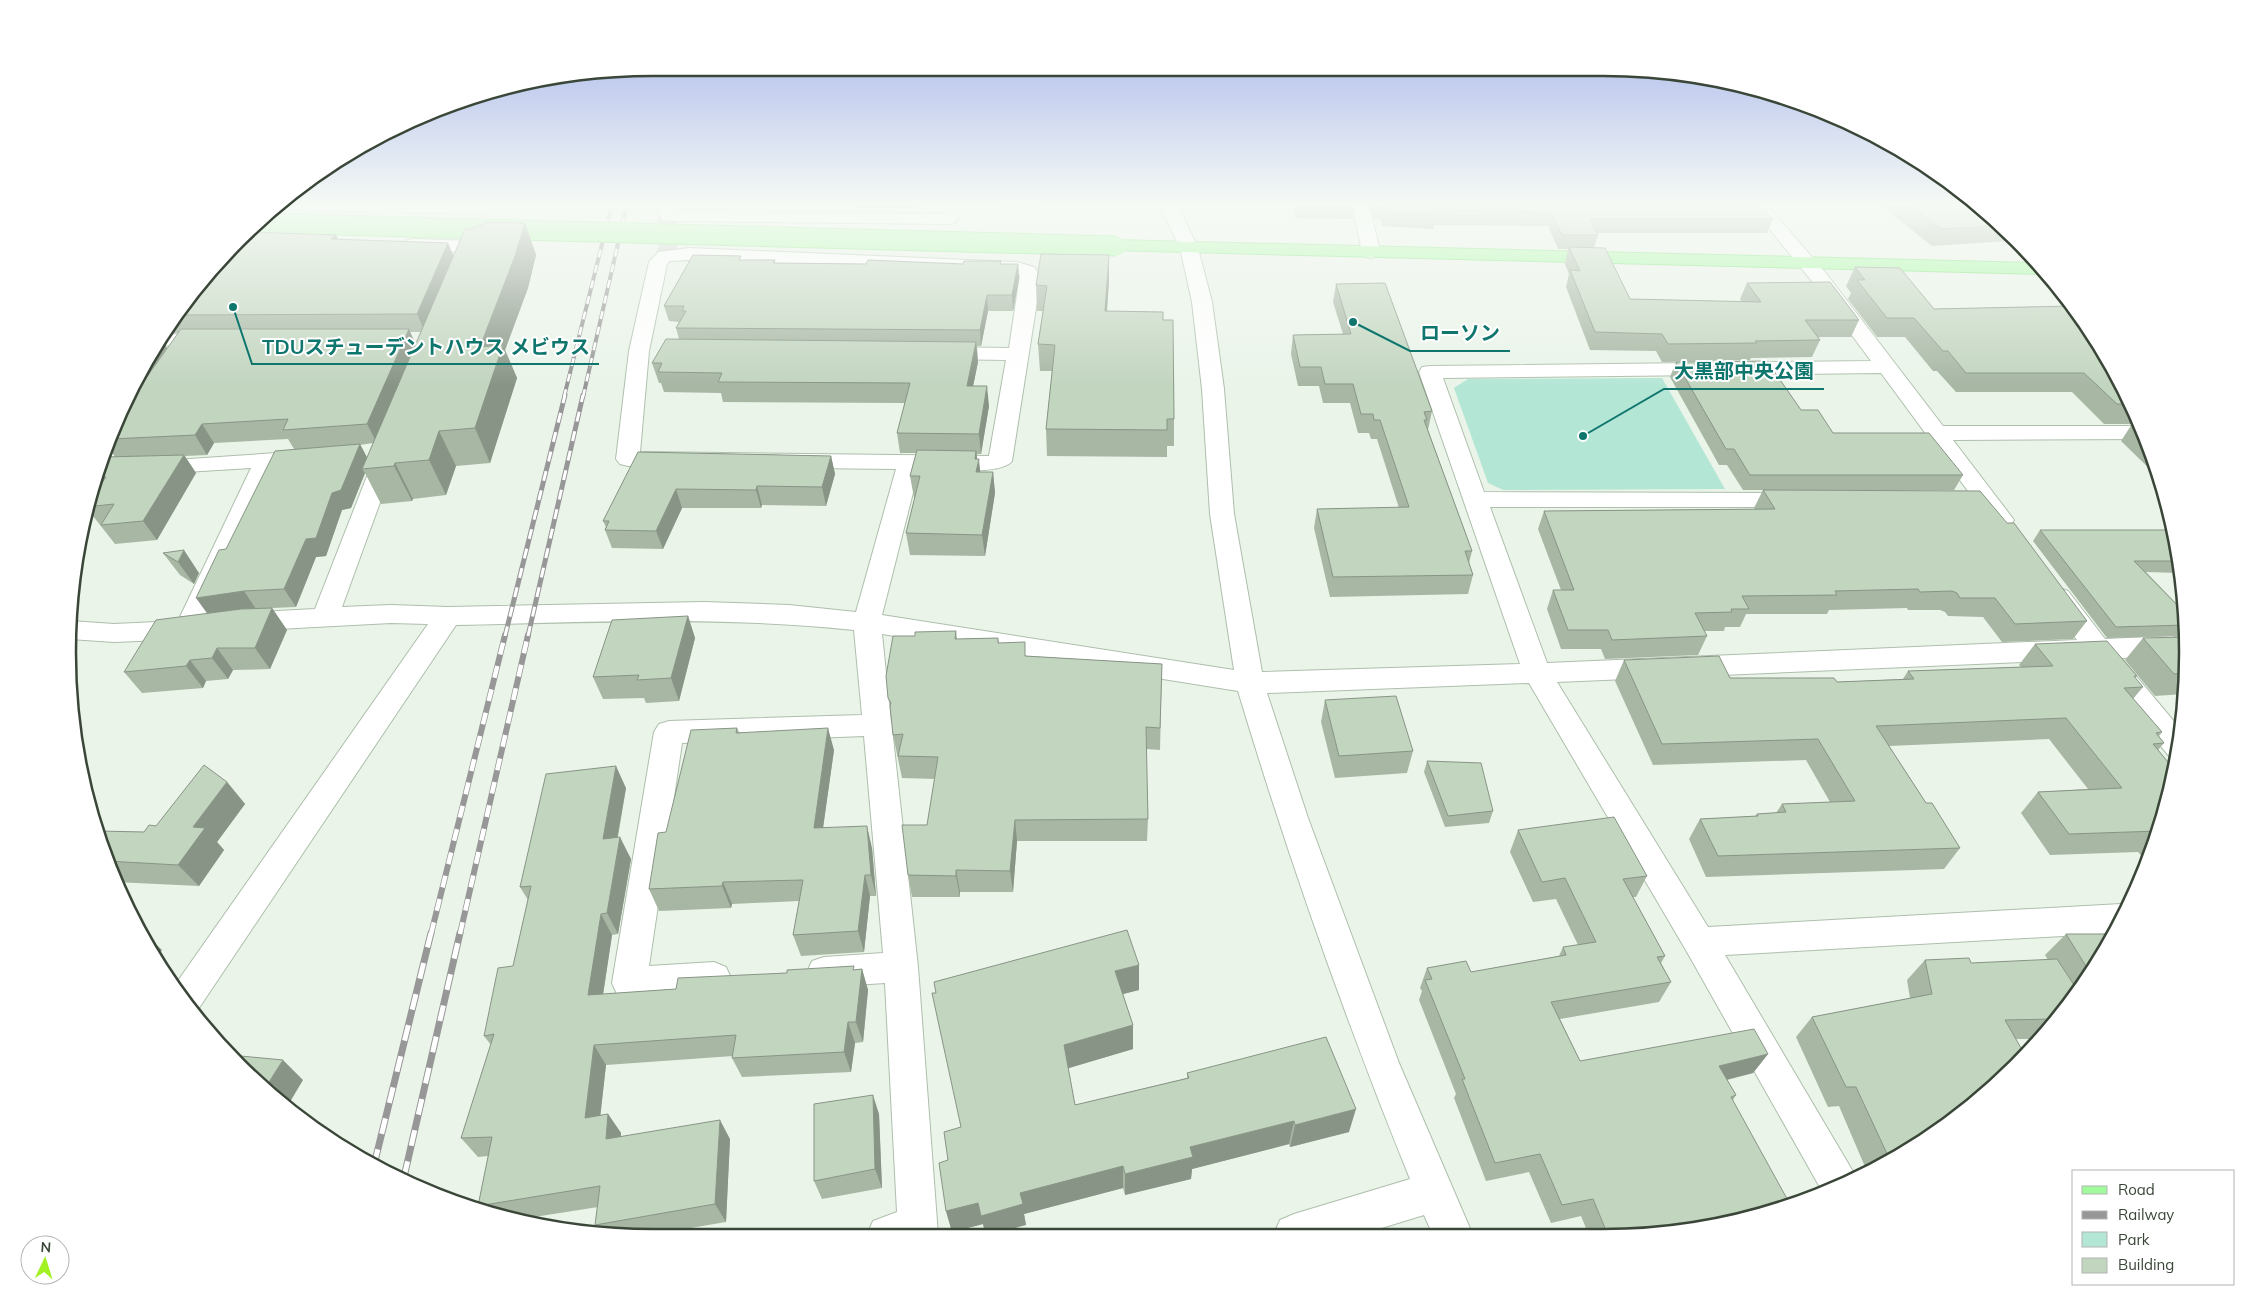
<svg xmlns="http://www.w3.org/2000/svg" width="2255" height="1305" viewBox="0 0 2255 1305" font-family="Mulish,'Noto Sans JP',sans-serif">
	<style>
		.green { fill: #b4e6d6 }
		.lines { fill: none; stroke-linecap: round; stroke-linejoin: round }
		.minor-tunnel { stroke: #c7d1c6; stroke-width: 19; stroke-dasharray: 19 10; stroke-linecap: butt }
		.minor-casing { stroke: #aebfac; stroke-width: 2 }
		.major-casing { stroke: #73df6c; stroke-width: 2 }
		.minor { fill: #fff; fill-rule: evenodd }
		.major { fill: #a1fa9c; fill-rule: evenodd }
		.rail-far3-casing { stroke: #979797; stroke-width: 4 }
		.rail-far2-casing { stroke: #979797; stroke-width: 5 }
		.rail-far1-casing { stroke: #979797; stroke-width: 6 }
		.rail-casing { stroke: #979797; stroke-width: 7 }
		.rail-far3 { stroke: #fff; stroke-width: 2.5; stroke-dasharray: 8; stroke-linecap: butt }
		.rail-far2 { stroke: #fff; stroke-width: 3; stroke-dasharray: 10; stroke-linecap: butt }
		.rail-far1 { stroke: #fff; stroke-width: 4.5; stroke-dasharray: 12; stroke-linecap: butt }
		.rail { stroke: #fff; stroke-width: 5; stroke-dasharray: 16; stroke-linecap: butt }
		.major-bridge-casing { stroke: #73df6c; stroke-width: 21; stroke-linecap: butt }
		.major-bridge { stroke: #a1fa9c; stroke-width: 19 }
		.wall { fill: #a7b7a4; fill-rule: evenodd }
		.shaded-wall { fill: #889586 }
		.building { fill: #c2d5bf; stroke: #889586 }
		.rim { fill: none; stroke: #3a4738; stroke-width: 2.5 }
		.leader { fill: none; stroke: #0f766e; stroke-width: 2 }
		.callout-dot { fill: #0f766e; stroke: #fff; stroke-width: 2 }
		.callout-label { font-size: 20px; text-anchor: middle; font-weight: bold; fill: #0f766e; stroke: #fff; stroke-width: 4; stroke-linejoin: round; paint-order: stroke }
	</style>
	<rect width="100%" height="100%" fill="#eaf4e9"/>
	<path class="green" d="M1662,378l63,111 -222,1 -15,-7 -34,-95 14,-9z"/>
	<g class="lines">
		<path class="minor-tunnel" d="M665,256l3,-8v-32"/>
		<defs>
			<path id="minor" d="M279,204h204l6,1 3,4 -3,4 -6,1 -210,-5z
				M657,204h17l2,7 266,3 5,-10h17l-9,19 -6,1 -281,-3 -6,-1z
				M1159,204h18l21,44 14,54 12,87 10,125 28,158 258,-8 -101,-292 3,-5 8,-1 441,-5 -60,-81 -62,-76h17l59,68 118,154h196l5,13 -191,1 61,80 -3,5 -9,3 -9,-3 -112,-152 -438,5 41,114 312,1 9,2 3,5 -3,5 -9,2h-306l57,156 530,-23 -31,-43 4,-6 9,-3 9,3 37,48 67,-3 10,3 3,6 -3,8 -10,3 -51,2 61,73 -6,27 -8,-3 -77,-96 -534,23 151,245 413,-23 6,2 -12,27 -390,22 130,220 -33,16 -135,-239 -158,-269 -262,10 41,125 91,245 73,170h-40l-8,-18 -62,19h-88l6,-14 14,-6 116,-35c-65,-160 -122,-322 -172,-488l-356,-57 9,87 3,4 -2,3 26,239 20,268h-71l6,-14 24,-9 -12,-229 -61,4 -12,-4 -5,-11 5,-11 12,-4 59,-4 -19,-217 -182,7 -33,223 65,-4 12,5 5,11 -5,11 -12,5 -85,5 -12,-5 -5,-11 42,-251 5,-8 10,-3 193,-6 -8,-85c-132,-14 -265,-8 -398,-5l-259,386 -3,2 -19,-28 253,-361 -37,-1 -150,8 -9,-2 -4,-7 4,-7 9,-2 74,-4 63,-161 8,-2 8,2 4,5 -56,154 49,-2 57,2 256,-5 85,3 67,7 40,-143 -268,-3 -8,-2 -4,-5 13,-108 20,-89 9,-10 31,-4 328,14 17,5 7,9 -29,185c-11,15 -74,8 -93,8l-37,146 352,55 -24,-156 -8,-125 -10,-87 -12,-54zM689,260l331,15 -11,73 -68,-1 -7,2 -3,4 3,4 7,2 65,1 -17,96 -349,-4 9,-101 18,-87 3,-3z
				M1352,204h17l11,48 -2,4 -7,2 -7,-2 -2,-4z
				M412,239l60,2 7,2 2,4 -11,24 -7,2 -7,-2 -2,-4 6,-15 -55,-3 -2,-4 2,-4z
				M162,334l48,1 7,2 3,4 -3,4 -7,2 -54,-2z
				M131,412l8,2 3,5 -30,44 -11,1 16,-40 6,-10z
				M307,451l8,2 4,5 -4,5 -40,4 -78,170 -10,2 -73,3 -44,-3 1,-18 43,3 64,-3 73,-153 -98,6 -8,-2 -4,-5 4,-5z"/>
			<path id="major" d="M1116,240l920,23 9,11 -936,-24 -2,-4 2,-4z"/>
		</defs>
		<use href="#minor" class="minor-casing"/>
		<use href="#major" class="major-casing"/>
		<use href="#minor" class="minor"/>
		<use href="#major" class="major"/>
		<defs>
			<path id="rail-far3" d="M564,397l48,-193
				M583,397l44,-193"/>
			<path id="rail-far2" d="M505,636l60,-241
				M528,636l55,-241"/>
			<path id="rail-far1" d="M431,934l74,-299
				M460,934l68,-299"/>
			<path id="rail" d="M374,1165l57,-232
				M404,1177l56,-244"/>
		</defs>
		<use href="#rail-far3" class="rail-far3-casing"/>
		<use href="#rail-far2" class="rail-far2-casing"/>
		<use href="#rail-far1" class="rail-far1-casing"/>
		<use href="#rail" class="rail-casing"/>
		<use href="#rail-far3" class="rail-far3"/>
		<use href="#rail-far2" class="rail-far2"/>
		<use href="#rail-far1" class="rail-far1"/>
		<use href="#rail" class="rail"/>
		<defs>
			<path id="major-bridge" d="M257,223l859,23"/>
		</defs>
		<use href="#major-bridge" class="major-bridge-casing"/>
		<use href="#major-bridge" class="major-bridge"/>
	</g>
	<path class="wall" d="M855,204h62l-2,4h-59z
		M989,204h53v3l-53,-1z
		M1240,204h115l-2,15 -58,-1 -1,-14 -54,1z
		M1369,204h390l14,15 -6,14h-170l1,2 -4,13 36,51 112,3 -2,-3 7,-16 112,37 -8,17h-33l2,3 -8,17 -61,1 -1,2 -88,2 -6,-11 -66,-1 -24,-63 3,-13 -4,-10 3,-15h-10l-10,-23 -114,-1 -1,4 -51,-3 -2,-7h-6z
		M1879,204h96l13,9 22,23 -2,5 -76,5z
		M525,223l11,32 -8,33 -23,62 12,28 -27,85 -34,3 -10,29 -33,4 -1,2 -31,3 -16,-31 -14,35 -9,2 -16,46 -10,1 -20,50 -24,1 15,22 -17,39 -37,1 -5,9 -22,2 -3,7 -61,5 -18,-21 84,-58 18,-65 68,-100 -6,-10 -74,4 -7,12 -22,1 11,17 -39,67 -42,4 -29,-37 9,-13 -3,-5 12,-32h11l-7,-10 20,-53 32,-56 7,10 -43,62 54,-77h-15l3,-6 73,-88 97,-4 2,5 110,3 5,12 20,-26zM410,332h11l-5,12zM373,443l-6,15 -7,-13z
		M1109,255v25l-2,31 56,9 11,99v27h-7v11l-120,-1 -1,-27 6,-58h-12l-2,-27 5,-33h-6l-1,-26z
		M742,260h33v3l91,1h152l1,15 -6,32h-25l-7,35h-4l1,16 -5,24 16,20 -8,48h-4v5l3,13h13l2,21 -10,63 -75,-1 -4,-22 9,-35h-1l-4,-22 6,-23h-16l-3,-20 8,-30 -182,-1 -2,-9 -57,-1 -3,-9h-2l-7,-20 27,-24 -3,-11 3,-6 -10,-1 -5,-15z
		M1855,267l79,42 139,-3 54,88 32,84 -38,-37 11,-17h-28l-32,-32h-116l-19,-21h-4l-28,-34h-28l-29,-38 3,-6 -5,-7z
		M1336,284l96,127 -4,19 44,121 -3,12 4,12 -5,19 -138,3 -16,-69 3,-19 82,-1 -22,-69h-6l-2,-6h-11l-8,-30h-27l-4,-17h-21l-7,-32 2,-19 50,-1 -10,-32z
		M1676,362l125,48 32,23 130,42 -9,15h-211l-16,-25h-8l-49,-88z
		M638,452l193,4 4,18 -9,32 -64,-1 -1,3h-79l-19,41 -51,-1 -7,-18 1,-3 -3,-6z
		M1763,490l324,131 -14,18 -71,3 -19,-25 -35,-1 -3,-4 -5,-2h-32l-1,-2 -78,2 -2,4h-81l-6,13h-15l-1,4h-20l3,5 -9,19 -93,4 -4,-10h-40l-14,-40 6,-19h8l-23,-61 6,-18 211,-2 -1,-1z
		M2040,530l133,5 6,38 -33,-1 40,42v22l-79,2 -74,-97z
		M163,553l36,20 -5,11 -14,-9z
		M688,616l7,22 -16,63 -33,2 -2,-5 -41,1 -10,-22z
		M956,631l1,8 41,-1 1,5 28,13 135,8 -2,86 -14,-1 2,70 -1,22h-130l-4,51h-53v5h-48l-4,-22 19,-50 8,-46 -33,-1 -9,-43 -3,-29 -2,-8 27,-62z
		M2186,637l-2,57 -29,2 -30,-36 18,-22z
		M2035,644l102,32 -2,2 8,9 -10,12 29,33 -3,4 5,7 -6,7 15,18 -17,73 -9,21 -9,-10 -88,3 -29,-42 17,-21 50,-3 -39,-50 -160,7 37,57 34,45 -16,21 -238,8 -17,-38 11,-20 55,-3 2,-2 19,-1 6,-9 48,-2 -24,-42 -153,5 -38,-84 9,-21 106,18 107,4 66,-3 5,-8 113,-4 -2,-2z
		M1325,700l88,51 -6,22 -72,5 -14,-56z
		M737,728l2,4 95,18 -11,77 49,21 4,48h-6l-6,56 -63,4 -8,-21 6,-34 -67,3 -1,4 -72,3 -10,-22 17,-57z
		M1427,761l66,50 -4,12 -44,4 -21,-55z
		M227,782l18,22 -28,38 7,8 -25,36 -84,-4 -3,-6 -14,-45 46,1 12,-6z
		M626,788l-8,49 13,22 -13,75 -6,1 -9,59 73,-5 186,-20 6,21 -5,52 -8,1 -4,29 -109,5 -10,-19 1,-2 -127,9 -6,51 8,-2 13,19v3l109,3 -4,83 -83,14h-28l-12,-2 -8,-9 3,-18 -83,13 -14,-3 -19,-7 -4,-4 10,-50 -10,1 -17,-19 30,-93 -7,-9 29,-70 15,-66 -8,-13z
		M1518,830l129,46 -11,21h-3l32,59 -4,7 10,19 -12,20 -99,17 20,42 188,-7 -15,19 -26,7 9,15 -3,5 -54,133h-91l-7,-17 -30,7 -22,-51 -43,9 -32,-83 2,-4 -37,-94 3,-9 -2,-3 7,-20 44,4 88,-16 4,-9 15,-2 -22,-46 -23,3 -23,-50z
		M2066,934l43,11 -72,94h-21l-89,100 -61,30 -27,-63 -11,1 -32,-70 16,-20 98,-19 -3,-18 18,-20 46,3 77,-3 -3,-5z
		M1139,965v25l-16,4 10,31v24l-65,19 7,37 112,-27v-5l162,59 -59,15 -1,-3 -97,25 -1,10 -66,16 -2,-7 -99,26 2,11 -43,-1 -31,8 -6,-21 2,-51 13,-33z
		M879,1114l3,74 -60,11 -8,-18z"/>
	<path class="shaded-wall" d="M525,223l11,32 -8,33 -23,62 12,28 -27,85 -15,-35 5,-81z
		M336,235l8,17 -13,-13z
		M448,243l7,17 -30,72 -8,-18z
		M1109,255v25l-4,57v-26z
		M1018,264l1,15 -6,32 -1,-16z
		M987,295l1,16 -7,35 -1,-16z
		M409,329l8,19 -40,95 -10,-19z
		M160,338l7,10 -48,68 9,-22z
		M976,342l2,20 -9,44 -2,-20z
		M987,386l2,20 -8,48 -2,-20z
		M202,424l12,19 -7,12 -12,-20z
		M439,431l17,35 -10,29 -17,-35z
		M360,444l9,17 -7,8 3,4 -14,35 -9,2 -16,46 -10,1 -20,50 -12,-18 22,-50z
		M976,451l2,14 1,-6 2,21 -2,13 -4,-34z
		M184,455l12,18 -39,67 -14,-19z
		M831,456l4,18 -9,32 -4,-19z
		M395,463l18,36 -1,2 -18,-35z
		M993,472l2,21 -10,63 -3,-21z
		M757,486l5,19 -1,3 -5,-18z
		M676,489l6,19 -19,41 -7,-18z
		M184,550l15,23 -5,11 -16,-22z
		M244,591l12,18 -47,7 -13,-18z
		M272,608l15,22 -17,39 -15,-21z
		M688,616l7,22 -16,63 -8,-23z
		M217,648l16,22 -5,9 -16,-21z
		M190,660l16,21 -3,7 -17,-22z
		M69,694l4,5 -3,4z
		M828,728l6,22 -14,100 -6,-22z
		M616,766l10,22 -13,73 -10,-22z
		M227,782l18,22 -28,38 7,8 -25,36 -21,-21 15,-38z
		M1015,820l2,21 -4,51 -3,-21z
		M867,826l5,22 4,48 -5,-21z
		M620,837l11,22 -13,75 -11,-21z
		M956,870l4,22v5l-4,-21z
		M865,875l5,21 -6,56 -6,-21z
		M723,882l9,22 -1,4 -9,-22z
		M601,914l11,21 -12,80 -12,-20z
		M140,929l22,21 -6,9 -10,-14 -7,-14z
		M1139,965v25l-24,6v-25z
		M862,969l6,21 -5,52 -7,-20z
		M848,1022l7,21 -4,29 -7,-20z
		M1133,1025v24l-67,20 -2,-24z
		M594,1045l12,20 -8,72 -13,-19z
		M1768,1054l-15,19 -48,12 14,-19z
		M283,1060l20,20 -16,27 -23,-17z
		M873,1095l6,19 3,74 -7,-19z
		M1356,1109l-7,23 -59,15 5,-22z
		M608,1114l13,19 -2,24 -13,-18z
		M720,1120l10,19 -4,83 -11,-18z
		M1294,1121l-5,23 -97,25 -1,10 -66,16v-21l65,-27z
		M1123,1166v22l-99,26 2,11 -35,10h-6l-2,-11 -31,8 -6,-21z"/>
	<path class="building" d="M1376,204h383l14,15h-183l8,16h-36l-11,-23 -117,-2 2,4 -52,-3 -1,-6h-7z
		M1907,204h68l13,9 12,13 -59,3z
		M484,222l41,1 -10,33 -35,91 23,-2 -28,83 -36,3 -10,29 -34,3 -1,3 -32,3 103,-240h8l2,-3h7z
		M246,232l90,3 -5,4 117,4 -31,71 -241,1 63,-76z
		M1569,247l36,1 25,51 131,3 -14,-19 83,-1 29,38h-54l15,20 -65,1 2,2 -89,1 -6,-10 -67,-2 -25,-62 10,1z
		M1041,254l68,1 -4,56 58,1v8h10l1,99h-7v11l-121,-1 9,-84 -17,-1 9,-58 -11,-1z
		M693,255l48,1 -2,4h36l-2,3 93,1 2,-4 95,4 1,-3h37l-1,3h18l-6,31h-25l-7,35 -304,-2 10,-17h-4l2,-5h-20z
		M1855,267l45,1 34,41 139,-3 54,88 4,10h-14l-33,-31h-118l-18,-22h-5l-29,-33h-27l-30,-38h8z
		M1385,283l47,128 -8,1 3,8h-3l48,131h-7l8,24 -140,2 -16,-68 92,-2 -29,-87h-6l-1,-6h-12l-8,-30h-28l-4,-17h-21l-7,-32 58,-1 -15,-50z
		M181,329h228l-42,95 -84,6 5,-11 -86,5 -7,11 -84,4 8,-23z
		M666,339l310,3 -9,44h20l-8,48 -82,-1 13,-50 -192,-1 4,-9 -64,-1 4,-9h-10z
		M1767,361l34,49h17l15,23h96l34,42h-213l-16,-26h-8l-50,-87z
		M360,444l-19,46 -9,3 -16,45 -10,1 -22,50 -40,2 -48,7 23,-48 7,-1 49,-98z
		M917,450l59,1 -1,8h4l-3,13h17l-11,63 -76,-2 14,-57h-10z
		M638,452l193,4 -9,31 -65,-1 -1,4 -80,-1 -20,42 -51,-1 4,-9h-6z
		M184,455l-41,66 -42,4 13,-21 -28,3 20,-30 -10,1 8,-21z
		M1763,490l217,1 27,32h7l73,98 -72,3 -20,-26h-35l-3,-5 -5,-2 -32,1 -2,-3 -83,2 2,4 -95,1 7,13h-18l1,3 -37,1 12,23 -95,4 -4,-10h-40l-15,-40h21l-30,-79 231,-2z
		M2040,530h128l5,5 4,26h-43l52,53v11l-70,2z
		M184,550l-6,12 -15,-9z
		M272,608l-17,40h-38l-5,10 -22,2 -4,6 -62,6 32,-52 85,-11z
		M688,616l-17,62 -34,2 2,-5 -46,2 19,-57z
		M956,631l-1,8 43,-1v5l27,-1v14l137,8 -2,64 -14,-1 2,92 -133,1 -5,51 -54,-1v6l-48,-1 -6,-50h25l11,-68 -40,-1 5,-22 -10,1 -3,-29 1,-3 -3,-5 -2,-22 7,-40h22v-4z
		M2186,637l-2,36 -10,1 -31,-36z
		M2107,641l30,35h-3l9,11 -19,1 38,44 -6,1 8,10 -11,1 20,24 -14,63 -90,3 -31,-42 84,-4 -56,-70 -190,8 50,77h6l28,45 -242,8 -18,-37 58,-3 -1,-2 29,-2 -4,-8 73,-3 -37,-62 -156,5 -38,-84 95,-4 11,22h104l3,4 77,-3 -6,-8 145,-5 -18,-22z
		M1396,696l17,55 -74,5 -14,-56z
		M737,728l-1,5 92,-5 -14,100 53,-2 4,49h-6l-7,56 -65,4 10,-55 -80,2 -1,4 -73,3 9,-56 8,-1 25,-102z
		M1427,761l54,2 12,48 -45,5z
		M204,765l23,17 -34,45 12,1 -27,37 -71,-4 -9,-30 46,1 5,-7 7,1z
		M616,766l-13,73 17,-2 -13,76 -6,1 -13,81 88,-6 2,-11 109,-5v-3l67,-4 -1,4 9,-1 -6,53h-8l-4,30 -112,6 4,-23 -142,10 -9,73 23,-4 -2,25 114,-19 -5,84 -120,21 5,-39 -122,20 14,-69 -31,1 33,-104 -10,2 14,-68 15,-2 18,-80 -11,1 26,-113z
		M1614,817l33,59 -24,3 42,77 -8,1 14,25 -120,20 29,59 174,-32 14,25 -49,12 17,29 -5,2 60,109 -112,27h-72l-14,-34 -31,6 -22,-51 -45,9 -33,-84h3l-40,-99 7,-1 -5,-11 39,-7 5,11 95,-17 -3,-8 33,-5 -31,-64 -23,4 -24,-52z
		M1127,930l12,35 -24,6 18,54 -69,20 11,60 114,-27 -2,-5 139,-36 30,72 -61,16 -1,-4 -104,26 3,10 -68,17 -2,-8 -103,27 3,11 -42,12 -3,-13 -32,8 -7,-48 9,-3 -4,-28 17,-5 -29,-134h4l-2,-11z
		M2066,934h48l-5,11 -20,26z
		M1969,958l2,5 86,-4 19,29 -23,31 -48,1 20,35 -9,11 -89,73 -38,19 -33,-71h-10l-34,-70 120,-23 -7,-34z
		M230,1055l53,5 -19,30z
		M873,1095l2,74 -61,12v-77z"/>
	<linearGradient id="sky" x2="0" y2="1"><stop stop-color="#a0afea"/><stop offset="0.53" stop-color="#f6faf5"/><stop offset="1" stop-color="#f6faf5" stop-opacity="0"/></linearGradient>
	<rect width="2255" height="386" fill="url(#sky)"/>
	<path d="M0 0H2255V1305H0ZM652 76H1603A576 576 0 0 1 2179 652V653A576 576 0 0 1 1603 1229H652A576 576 0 0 1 76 653V652A576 576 0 0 1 652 76Z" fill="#fff" fill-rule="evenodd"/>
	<path class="rim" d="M652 76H1603A576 576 0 0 1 2179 652V653A576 576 0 0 1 1603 1229H652A576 576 0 0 1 76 653V652A576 576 0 0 1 652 76Z"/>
	<path class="leader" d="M1353 322L1410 351H1510M233 307L252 364H599M1583 436L1664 389H1824"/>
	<g class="callout-dot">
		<circle cx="1353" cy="322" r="5"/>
		<circle cx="233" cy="307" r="5"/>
		<circle cx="1583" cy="436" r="5"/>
	</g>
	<g class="callout-label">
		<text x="1460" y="340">ローソン</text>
		<text x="426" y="354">TDUスチューデントハウス メビウス</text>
		<text x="1744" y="378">大黒部中央公園</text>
	</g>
	<rect x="2072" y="1170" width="162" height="115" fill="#ffffff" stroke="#b0b5af"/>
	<rect x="2082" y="1186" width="25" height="8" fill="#a1fa9c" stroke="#b0b5af"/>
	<text x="2118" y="1195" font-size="15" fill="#3a4738">Road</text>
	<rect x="2082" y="1211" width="25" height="8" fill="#979797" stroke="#b0b5af"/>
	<text x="2118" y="1220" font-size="15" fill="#3a4738">Railway</text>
	<rect x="2082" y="1232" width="25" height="15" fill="#b4e6d6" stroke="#b0b5af"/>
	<text x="2118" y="1245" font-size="15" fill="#3a4738">Park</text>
	<rect x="2082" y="1258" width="25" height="15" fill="#c2d5bf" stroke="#b0b5af"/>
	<text x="2118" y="1270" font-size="15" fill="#3a4738">Building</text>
	<g transform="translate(45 1260) rotate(4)"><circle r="24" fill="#ffffff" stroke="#b0b5af"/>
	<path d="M0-4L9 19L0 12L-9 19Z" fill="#a2f123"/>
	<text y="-8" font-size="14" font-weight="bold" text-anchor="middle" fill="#3a4738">N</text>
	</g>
</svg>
